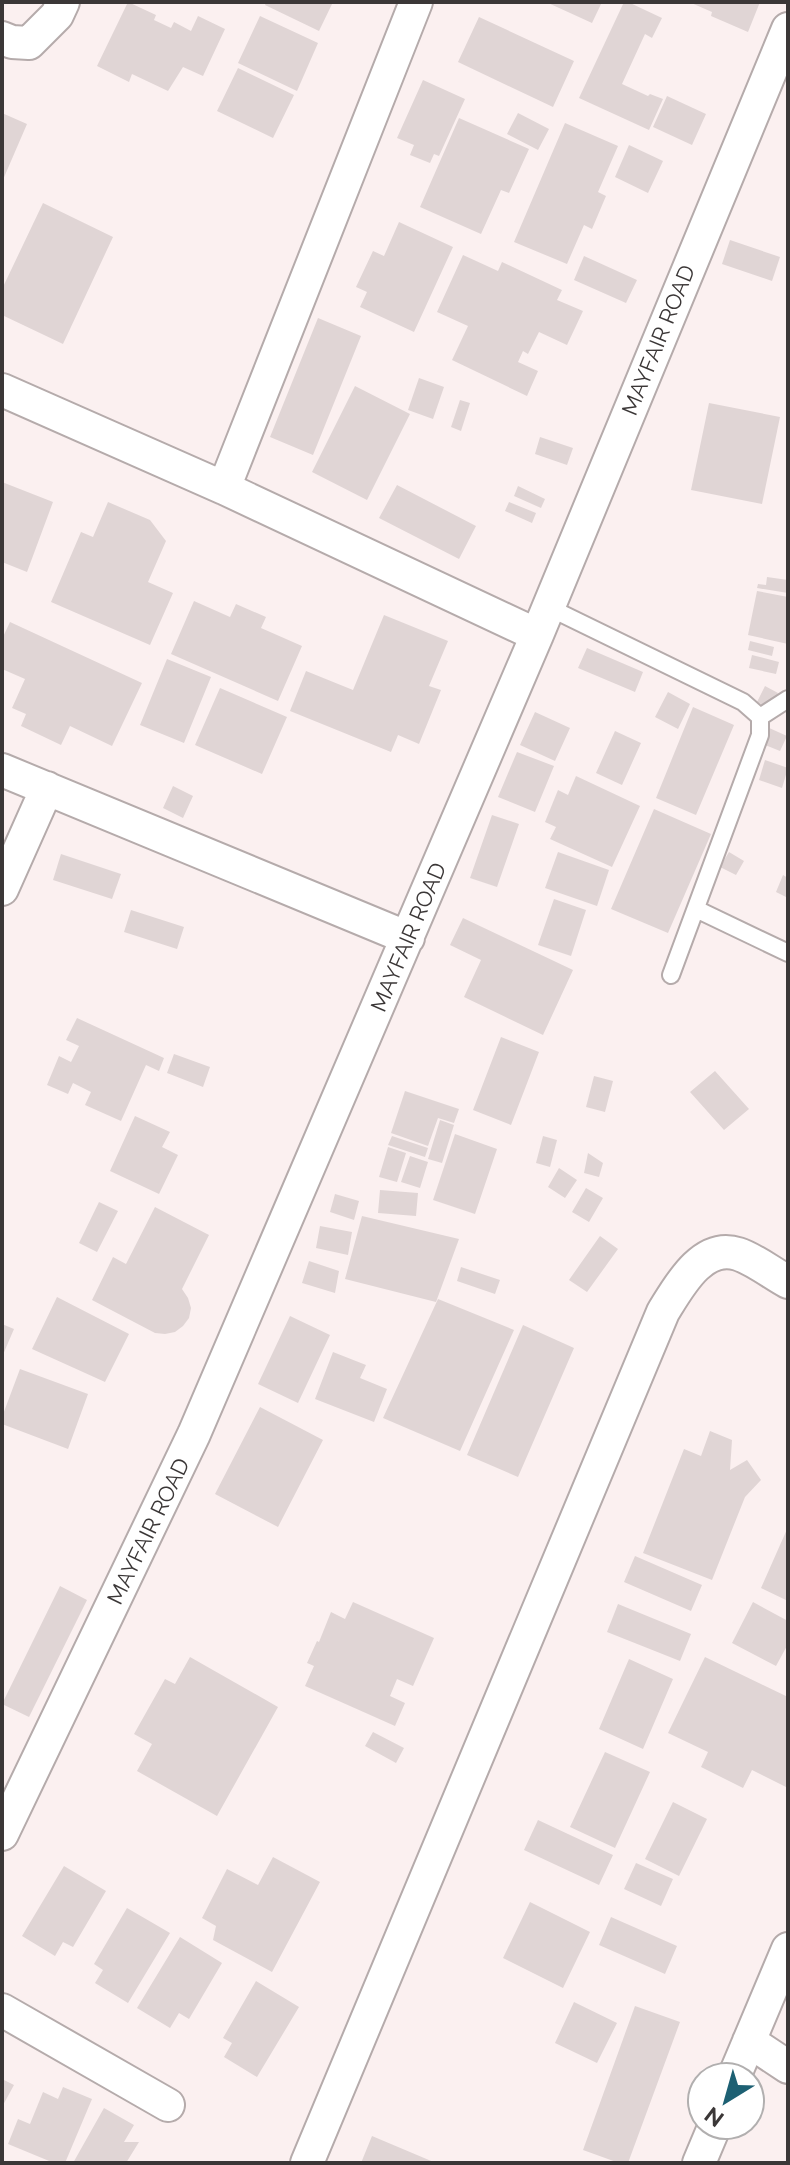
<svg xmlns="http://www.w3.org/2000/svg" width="790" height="2165" viewBox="0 0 790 2165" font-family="Raleway,sans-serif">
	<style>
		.building { fill: #e0d5d5 }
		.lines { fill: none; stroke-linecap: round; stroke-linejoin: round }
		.service-casing { stroke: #b5abab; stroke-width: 20 }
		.minor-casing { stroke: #b5abab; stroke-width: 36 }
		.service { stroke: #fff; stroke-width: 16 }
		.minor { stroke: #fff; stroke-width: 32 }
		.labels { text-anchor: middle; stroke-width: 8; stroke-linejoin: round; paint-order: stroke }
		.street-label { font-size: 22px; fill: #3b3737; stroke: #fff }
	</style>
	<rect width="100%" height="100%" fill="#fbf0f0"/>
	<path class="building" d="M128,2l28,13 -2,5 17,8 3,-6 17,9 7,-15 27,13 -22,47 -20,-9 -15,24 -36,-17 -3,8 -32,-16z
		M266,2h67l-14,29 -54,-26z
		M546,2h56l-10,21z
		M624,2h4l34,16 -10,20 -7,-4 -23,50 26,12 2,-2 13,5 -14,31 -70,-32z
		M689,2h71l-12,30 -37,-16 1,-4z
		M260,16l58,27 -21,48 -59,-28z
		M479,17l95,44 -21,46 -95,-45z
		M238,68l56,27 -21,43 -56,-27z
		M423,80l42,19 -26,57 -5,-2 -4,9 -20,-8 4,-10 -17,-7z
		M667,96l39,18 -14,31 -39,-18z
		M2,113l25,11 -25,58z
		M518,113l31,16 -11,21 -31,-16z
		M459,118l70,31 -20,44 -8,-3 -20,44 -61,-27z
		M565,123l53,23 -20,46 8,4 -14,33 -8,-4 -17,39 -53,-22z
		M629,145l34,16 -15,32 -33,-16z
		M43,203l70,34 -50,107 -61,-29v-26z
		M399,222l54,25 -39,85 -54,-25 7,-15 -11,-5 17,-36 11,5z
		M730,240l50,17 -8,24 -50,-17z
		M463,255l35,16 4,-9 60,28 -5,10 26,11 -16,34 -28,-13 -11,22 -5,-3 -5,11 20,9 -11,25 -75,-36 16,-34 -31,-14z
		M584,256l53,24 -11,23 -52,-23z
		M318,318l43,18 -48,119 -43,-18z
		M419,378l25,9 -11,32 -25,-9z
		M355,386l55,28 -43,86 -55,-28z
		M460,400l10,3 -9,28 -10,-4z
		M709,403l71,14 -18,87 -71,-14z
		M540,437l33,11 -6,17 -32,-11z
		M2,482l51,20 -26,70 -25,-10z
		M397,485l79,41 -17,33 -80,-41z
		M518,486l27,13 -4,9 -27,-12z
		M108,502l42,18 16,21 -18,41 25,11 -23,52 -99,-43 30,-70 12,5z
		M509,502l27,11 -4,10 -27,-12z
		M767,577l21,3v13l-31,-5 1,-4 8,1z
		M757,591l31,6v47l-40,-9z
		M194,601l36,16 6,-13 30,13 -5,11 41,18 -24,55 -107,-47z
		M384,615l64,26 -19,45 12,4 -22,54 -21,-9 -7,17 -101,-41 16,-40 47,19z
		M10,622l132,61 -30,63 -42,-20 -9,19 -40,-19 5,-12 -14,-6 13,-29 -23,-10v-30z
		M750,641l24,6 -2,9 -24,-6z
		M587,648l56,24 -8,20 -57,-24z
		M752,655l27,7 -3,12 -27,-6z
		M167,659l44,18 -27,66 -44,-18z
		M765,686l13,7 -8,16 -13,-7z
		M220,688l67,29 -25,57 -67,-29z
		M668,692l22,12 -12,25 -23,-12z
		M693,707l41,18 -38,90 -40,-17z
		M535,712l35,16 -15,33 -35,-16z
		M767,727l20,9 -7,15 -20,-8z
		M615,731l26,12 -19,42 -26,-12z
		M517,752l37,14 -19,46 -37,-15z
		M765,760l23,8 -6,20 -23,-8z
		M576,776l64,30 -28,61 -62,-28 6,-12 -11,-5 13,-32 10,5z
		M173,786l20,10 -10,22 -20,-10z
		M654,809l57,25 -43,99 -57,-24z
		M492,815l27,9 -22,63 -27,-9z
		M558,852l51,18 -12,36 -52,-18z
		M729,852l15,9 -8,14 -16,-8z
		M61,854l60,20 -9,25 -59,-19z
		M783,875l5,3v20l-12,-6z
		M554,899l32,11 -15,46 -33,-11z
		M131,910l53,17 -7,22 -53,-17z
		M463,918l110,52 -30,65 -79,-38 17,-37 -31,-15z
		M77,1018l87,40 -5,13 -13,-6 -25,56 -36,-16 6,-13 -18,-9 -5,11 -21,-9 12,-29 12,6 8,-16 -13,-6z
		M501,1037l38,15 -28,73 -38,-15z
		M174,1054l36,13 -7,20 -36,-14z
		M715,1071l34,38 -25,21 -34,-38z
		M594,1076l19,5 -8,31 -19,-5z
		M405,1091l54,18 -5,14 -16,-5 -10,28 -37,-13z
		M135,1116l35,16 -8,15 16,8 -19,39 -49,-23z
		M440,1120l14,5 -12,38 -14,-4z
		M455,1134l42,15 -22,65 -42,-14z
		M392,1136l36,12 -3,9 -37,-12z
		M543,1136l14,4 -7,27 -14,-4z
		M388,1147l18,6 -9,29 -18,-5z
		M588,1153l15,10 -4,14 -15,-4z
		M410,1156l18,6 -8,26 -19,-6z
		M559,1168l18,12 -12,18 -17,-11z
		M586,1188l17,10 -14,24 -17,-10z
		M380,1190l38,3 -2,23 -38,-3z
		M335,1194l24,7 -5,19 -24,-8z
		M99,1202l19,9 -21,41 -18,-9z
		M155,1207l54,28 -27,54 6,9 3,10 -2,10 -6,8 -8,6 -10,2 -10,-1 -63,-33 21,-43 13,7z
		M362,1216l97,23 -23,63 -91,-23z
		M320,1226l32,6 -4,23 -32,-7z
		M600,1236l18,13 -31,43 -18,-12z
		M309,1261l30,10 -4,22 -33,-10z
		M461,1267l39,13 -5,14 -38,-13z
		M57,1297l72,37 -24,48 -73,-33z
		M438,1299l76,31 -54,121 -77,-33z
		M290,1316l40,19 -32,68 -40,-19z
		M2,1324l12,5 -12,28z
		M523,1325l51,23 -56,129 -51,-22z
		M333,1352l33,13 -6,13 27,11 -13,33 -59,-23z
		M20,1369l68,25 -20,55 -66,-25v-7z
		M260,1407l63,33 -45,87 -63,-33z
		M710,1431l22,9 -2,30 17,-10 14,20 -16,17 -33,83 -69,-27 41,-104 17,7z
		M788,1527v74l-27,-13z
		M635,1556l67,29 -11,26 -67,-29z
		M60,1586l27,14 -58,117 -27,-13z
		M353,1602l81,36 -21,48 -16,-7 -7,17 15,7 -10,23 -90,-40 9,-20 -7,-3 10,-22 2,1 12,-30 14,7z
		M753,1602l35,19v23l-12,22 -44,-23z
		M618,1604l73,30 -11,27 -73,-29z
		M190,1657l88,50 -61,109 -80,-45 15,-27 -18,-10 31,-55 10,5z
		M705,1657l83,40 -2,90 -34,-17 -9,18 -42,-21 7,-15 -40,-19z
		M629,1659l44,20 -30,70 -44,-20z
		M373,1732l31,16 -8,15 -31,-17z
		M605,1752l45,20 -35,76 -45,-21z
		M673,1802l34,17 -28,57 -34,-17z
		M538,1820l75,35 -14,30 -75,-35z
		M273,1857l47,25 -48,90 -59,-32 3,-14 -14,-8 25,-49 31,16z
		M636,1863l37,16 -12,27 -37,-17z
		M64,1866l42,25 -33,56 -10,-5 -8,14 -33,-20z
		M530,1902l60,30 -27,56 -60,-30z
		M127,1908l43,25 -42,70 -33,-20 8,-13 -9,-6z
		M611,1917l66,29 -12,28 -66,-29z
		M180,1937l42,26 -33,56 -10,-6 -9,15 -33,-20z
		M256,1981l43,26 -42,70 -33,-20 8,-14 -9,-5z
		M574,2002l43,21 -20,40 -42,-20z
		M635,2006l45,16 -52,141h-9l-36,-13z
		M2,2079l12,6 -12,22z
		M63,2087l29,12 -27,64h-11l-46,-19 10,-25 12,5 13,-32 15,7z
		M104,2108l30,17 -10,17h15l-13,21h-53z
		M372,2136l64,27h-75z"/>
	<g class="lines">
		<defs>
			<path id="service" d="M548,607l195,95 17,15v18l-89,240
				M760,717l28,-18
				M696,909l92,44"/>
			<path id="minor" d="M2,38l10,4 17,1 28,-28 6,-13
				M2,390l222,98 313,147
				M224,488l192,-486
				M2,770l406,168
				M2,889l45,-101
				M2,1834l192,-400 343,-799 251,-606
				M2,2010l166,95
				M749,2041l39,26
				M734,2077l54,-128
				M307,2163l356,-851c15,-24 39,-70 75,-58 16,5 35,20 50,28
				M699,2163l16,-38"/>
		</defs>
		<use href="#service" class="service-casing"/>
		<use href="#minor" class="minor-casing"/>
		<use href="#service" class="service"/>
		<use href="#minor" class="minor"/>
	</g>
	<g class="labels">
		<g class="street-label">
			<text transform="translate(658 340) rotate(-68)" y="8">MAYFAIR ROAD</text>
			<text transform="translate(408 937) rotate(-67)" y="8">MAYFAIR ROAD</text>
			<text transform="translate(148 1531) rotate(-64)" y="8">MAYFAIR ROAD</text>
		</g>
	</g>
	<rect width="790" height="2165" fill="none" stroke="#3b3737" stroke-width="8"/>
	<g transform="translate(726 2101) rotate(217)"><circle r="38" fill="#ffffff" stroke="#b1afaf" stroke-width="2"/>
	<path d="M0-6L14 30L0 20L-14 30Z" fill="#1d6073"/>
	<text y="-12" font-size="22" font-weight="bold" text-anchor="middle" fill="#3b3737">N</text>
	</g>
</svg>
